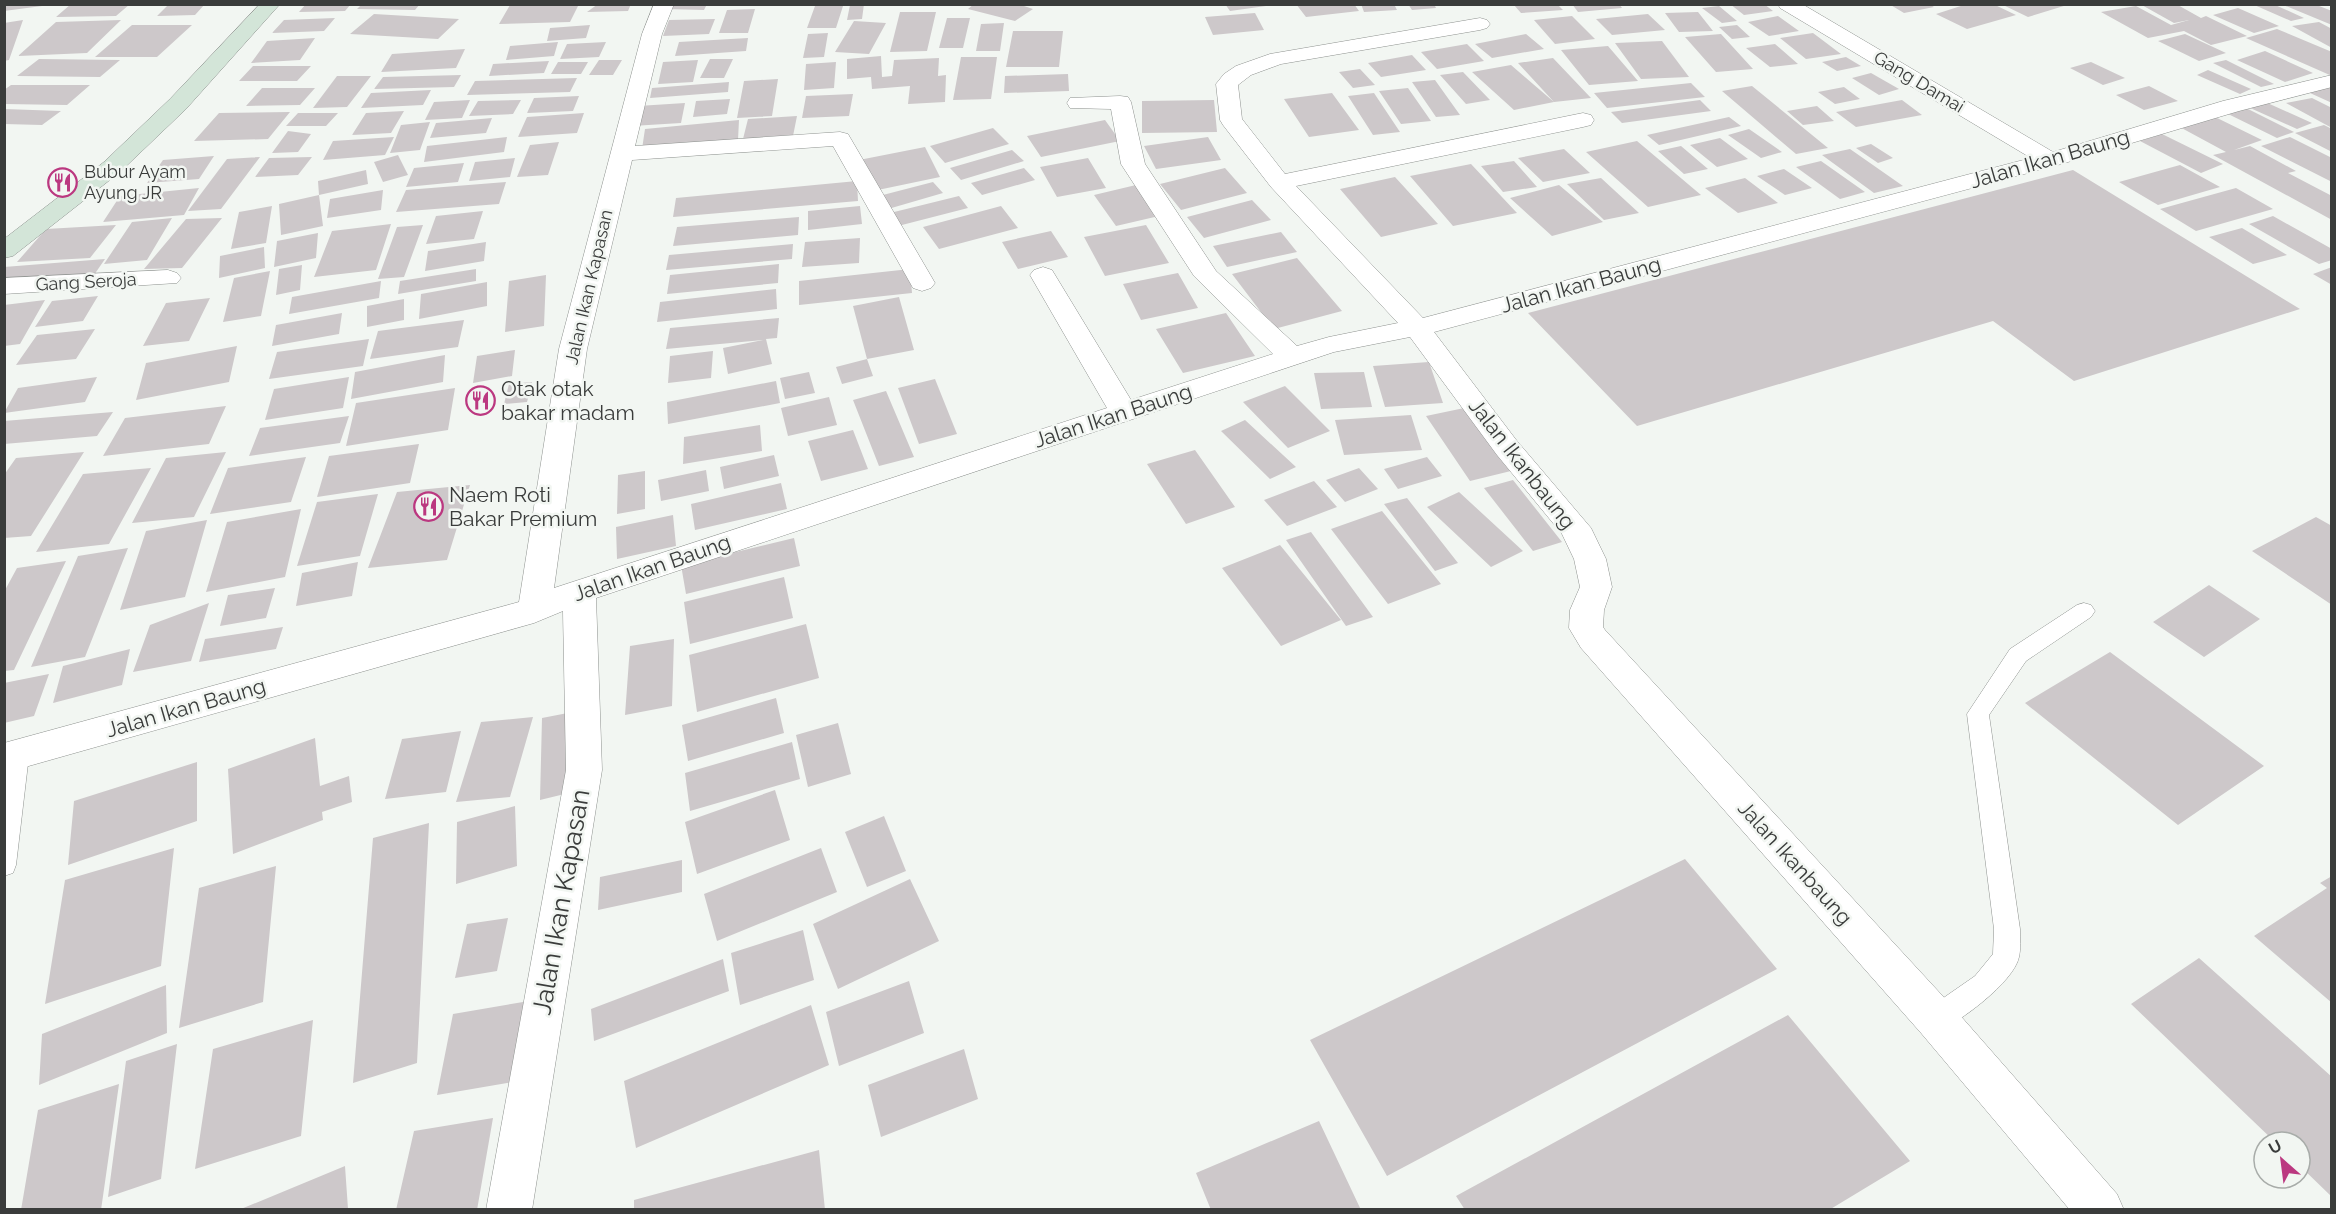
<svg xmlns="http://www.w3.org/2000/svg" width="2336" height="1214" viewBox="0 0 2336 1214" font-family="Raleway,sans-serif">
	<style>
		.building { fill: #cdc8ca }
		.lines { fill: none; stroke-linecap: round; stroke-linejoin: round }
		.service-casing { stroke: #8e928f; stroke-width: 1 }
		.minor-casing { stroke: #8e928f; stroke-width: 1 }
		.secondary-casing { stroke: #8e928f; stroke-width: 1 }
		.service { fill: #fff; fill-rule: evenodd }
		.minor { fill: #fff; fill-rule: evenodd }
		.secondary { fill: #d3e5d8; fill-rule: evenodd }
		.labels { text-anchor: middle; stroke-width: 5; stroke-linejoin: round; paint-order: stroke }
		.far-street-label { font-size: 18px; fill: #3a3c3b; stroke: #f2f6f2 }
		.far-poi-label { font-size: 18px; fill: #3a3c3b; stroke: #f2f6f2; text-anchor: start }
		.street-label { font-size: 21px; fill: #3a3c3b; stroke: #f2f6f2 }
		.poi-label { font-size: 21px; fill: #3a3c3b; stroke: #f2f6f2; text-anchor: start }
		.near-street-label { font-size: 26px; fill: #3a3c3b; stroke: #f2f6f2 }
	</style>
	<rect width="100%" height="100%" fill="#f2f6f2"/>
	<path class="building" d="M4,4h38v2l-38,5z
		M71,4h59l-14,12 -60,1z
		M169,4h36l-10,11 -38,1z
		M306,4h45l-6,7 -46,1z
		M362,4h58l-5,6 -58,-1z
		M579,4l-9,18 -71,2 11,-19z
		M598,4h33l-3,7 -41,1z
		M669,4h38l-3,6 -38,-1z
		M864,4l-2,15 -15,1 3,-15z
		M974,4h44l15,5 -18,12 -47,-12z
		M1225,4h41v2l-36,5z
		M1296,4h58l5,7 -53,6z
		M1361,4h33l3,6 -33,2z
		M1408,4h26l2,4 -24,2z
		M1572,4h47l3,4 -44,4z
		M1730,4h34l9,7 -29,4z
		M1889,4h40l5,3 -30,6z
		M1967,4h26l23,11 -49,14 -31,-15z
		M2001,4h66v1l-39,12z
		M2140,4h36l25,14 5,-2 41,20 -36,9 -27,-14 -36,7 -47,-26 35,-6 35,19 18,-5 -15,3z
		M2252,4h21l31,14 -13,3z
		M2281,4h33l18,7v14z
		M1514,5h44l5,5 -42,3z
		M815,6h28l-7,22h-29z
		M1719,6l18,15 -15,2 -20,-15z
		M2238,8l41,18 -25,7 -41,-18z
		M755,9l-7,24h-29l8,-23z
		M900,12h36l-9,39 -37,1z
		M1698,12l15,19 -34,1 -14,-19z
		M1255,13l9,17 -51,5 -8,-18z
		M374,14l85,5 -21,20 -88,-5z
		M1648,14l17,16 -53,5 -16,-16z
		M1572,16l23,23 -40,5 -21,-24z
		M1778,16l21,15 -30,5 -21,-14z
		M335,18l-11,13 -52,2 12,-13z
		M947,18h23l-7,30h-24z
		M715,19l-6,15 -46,2 6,-16z
		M23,20l-14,40 -5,1v-38z
		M121,20l-34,33 -69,3 38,-34z
		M854,21l32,2 -17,31 -34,-2z
		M2319,22l13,7v19l-40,-22z
		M1004,23l-4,28h-24l5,-27z
		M132,25h60l-35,32h-62z
		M590,25l-4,13 -39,3 3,-13z
		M1737,25l13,12 -18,2 -13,-12z
		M2277,29l55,23v24l-86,-38z
		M1013,31h50l-4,36h-53z
		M828,33l-4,24 -21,1 5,-24z
		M1813,33l28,21 -35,5 -26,-21z
		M1526,34l18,15 -52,9 -17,-14z
		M1721,34l32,35 -37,3 -31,-35z
		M2185,34l41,19 -27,8 -41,-20z
		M315,38l-15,22 -49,3 16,-22z
		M748,38l-2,13 -71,5 4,-14z
		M1662,41l27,36 -48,2 -26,-36z
		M558,42l-4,14 -48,4 4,-14z
		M606,42l-7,15 -39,2 7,-15z
		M1467,44l17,17 -47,8 -16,-17z
		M1775,44l23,20 -28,3 -24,-19z
		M1608,46l30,35 -49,4 -28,-35z
		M465,49l-9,19 -75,4 11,-18z
		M2265,51l48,22 -28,9 -48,-22z
		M1412,55l14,15 -45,7 -13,-14z
		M881,56l1,21 10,-1 2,-16 45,-2 -1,18 8,-1 -1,27 -37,2 2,-18 -38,3 -1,-12 -24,2v-20z
		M961,57h36l-6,42 -38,1z
		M1846,57l15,9 -24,5 -15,-9z
		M1553,58l38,40 -37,4 -36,-39z
		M39,59l81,1 -20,17 -83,-1z
		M710,59h23l-9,19h-24z
		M599,60h23l-9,15h-24z
		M698,60l-5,22 -35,2 5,-22z
		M2226,60l48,24 -13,3 -48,-24z
		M549,61l-5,12 -55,3 4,-12z
		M558,62h30l-7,12h-30z
		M836,62l-2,26 -30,2 2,-26z
		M2091,62l34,16 -22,7 -33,-17z
		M1511,65l43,37 -40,8 -42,-38z
		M253,66h58l-14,15h-58z
		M1360,69l15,16 -22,3 -14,-16z
		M2208,70l43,19 -11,5 -43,-19z
		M1463,72l27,28 -24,4 -26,-29z
		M1871,73l28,16 -20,6 -27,-17z
		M1068,74l1,17 -65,2 1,-17z
		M461,75l-7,12 -80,2 9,-12z
		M337,76h34l-24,31 -34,1z
		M577,78l-7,14 -103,3 8,-14z
		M778,79l-6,37 -35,2 7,-37z
		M1435,80l25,35 -24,2 -24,-35z
		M729,82l-1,10 -78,6 2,-10z
		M1691,83l14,14 -98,11 -13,-15z
		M11,85h79l-23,20 -63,-1v-14z
		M1752,86l76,62 -32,6 -74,-63z
		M2149,86l29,15 -34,9 -28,-15z
		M2332,86v17l-22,-10z
		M1844,87l16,12 -25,5 -17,-12z
		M262,88h53l-15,17 -54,1z
		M1408,88l23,33 -30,3 -22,-33z
		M431,90l-8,15 -62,3 10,-15z
		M1332,93l27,37 -50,7 -25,-38z
		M1374,93l26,39 -27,3 -25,-39z
		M853,94l-4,22 -47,2 4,-22z
		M579,96l-6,15 -46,2 7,-15z
		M2312,98l20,10v20l-46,-25z
		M730,99l-3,15 -34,3 3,-16z
		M470,100l-8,18 -37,2 9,-18z
		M521,100l-8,14 -44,2 9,-15z
		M1214,100l3,32 -75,1v-32z
		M1700,100l11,11 -89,12 -11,-11z
		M1902,100l20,15 -66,12 -20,-15z
		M2263,101l49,22 -15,6 -49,-22z
		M685,103l-4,20 -49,3 6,-20z
		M1817,106l17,15 -31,4 -16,-14z
		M2242,106l52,26 -17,6 -53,-26z
		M4,109l57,2 -19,14 -38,-1z
		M404,111l-13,22 -39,2 14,-22z
		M290,112l-22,27 -74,2 25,-28z
		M298,113h40l-12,13h-40z
		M584,113l-7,20 -59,4 9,-20z
		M2211,115l51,25 -28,10 16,-4 46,25 -8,2 44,23v24l-119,-65 13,-3 -50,-27z
		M797,116l-5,25 -50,2 6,-24z
		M1729,117l12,9 -82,19 -12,-10z
		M492,118l-6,15 -56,5 6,-15z
		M739,120l-1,20 -96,9 3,-20z
		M1105,120l15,21 -79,16 -14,-21z
		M430,122l-10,28 -30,3 11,-28z
		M2324,125l8,4v23l-37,-19z
		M993,128l16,16 -64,19 -15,-17z
		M1749,129l33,23 -21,6 -33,-23z
		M288,131l23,3 -13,18 -26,1z
		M2162,134l61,30 -22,9 -61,-32z
		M394,137l-9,18 -62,5 10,-19z
		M507,137l-3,15 -80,10 3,-16z
		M1208,137l13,23 -65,9 -12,-23z
		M2290,137l42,21v24l-71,-36z
		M1720,138l28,21 -31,8 -27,-22z
		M1637,141l64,54 -53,12 -62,-55z
		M559,142l-11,33 -31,2 13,-32z
		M1871,144l22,14 -15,5 -22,-15z
		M1681,146l27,23 -24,5 -26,-23z
		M925,147l15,30 -67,14 -14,-31z
		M1564,149l26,24 -47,9 -25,-24z
		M1850,149l53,37 -29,7 -52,-38z
		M1012,150l12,11 -63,19 -11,-12z
		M398,155l10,20 -25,7 -9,-20z
		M214,156l-15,23 -52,4 16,-23z
		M260,157l-39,52 -33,2 39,-52z
		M312,157l-14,18 -43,2 14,-19z
		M515,158l-5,19 -41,4 6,-19z
		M1088,158l18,30 -49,9 -17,-30z
		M1514,161l23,26 -34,5 -22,-26z
		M1821,161l44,31 -25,7 -44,-32z
		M464,163l-6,19 -52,5 8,-19z
		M1471,164l46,49 -64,13 -43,-50z
		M2180,165l40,22 -62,18 -39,-23z
		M1024,168l11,12 -53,15 -11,-12z
		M1225,168l22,25 -66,17 -21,-26z
		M1784,169l28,19 -27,7 -28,-19z
		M366,170l2,14 -49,11 4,31 -42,9 -2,-31 40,-9 -1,-14z
		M2073,170l227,139 -226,72 -81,-60 -356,105 -109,-113z
		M1395,177l43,47 -57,13 -41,-48z
		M1601,178l38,35 -35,7 -37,-36z
		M1745,178l33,25 -40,10 -33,-25z
		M857,181l1,20 -185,16 3,-19z
		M506,182l-7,22 -103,8 10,-22z
		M933,182l10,11 -55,16 -9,-13z
		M1136,185l23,31 -43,10 -22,-31z
		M1559,185l44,37 -51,14 -42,-38z
		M199,188l-15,27 -81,7 17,-26z
		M2236,188l37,21 -77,22 -36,-22z
		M383,190l-2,20 -54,8 3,-19z
		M959,196l9,12 -70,18 -8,-13z
		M1252,200l19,20 -67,18 -17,-21z
		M272,206l-6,37 -35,6 8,-37z
		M860,206l2,18 -54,6v-19z
		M1001,206l17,22 -79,21 -16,-22z
		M483,211l-9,28 -48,5 10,-28z
		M2273,216l59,33v11l-13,4 -70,-40z
		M799,217l-1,18 -125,11 4,-19z
		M172,218l-25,42 -43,4 28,-42z
		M222,218l-40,50 -38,1 42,-50z
		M391,224l-15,46 -62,7 18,-46z
		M116,225l-26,33 -73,4 29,-33z
		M423,225l-19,52 -26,2 19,-52z
		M1146,225l23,38 -64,13 -21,-39z
		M2242,228l45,27 -34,9 -44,-27z
		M1051,231l17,26 -50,12 -16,-27z
		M1281,232l16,20 -70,15 -14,-21z
		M318,233l-2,25 -42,9 3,-26z
		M860,238l-1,25 -57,4 3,-25z
		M486,242l-2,19 -59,10 3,-20z
		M793,244l-1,15 -126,11 3,-15z
		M264,247l1,21 -46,10 1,-22z
		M1297,258l45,53 -68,18 -42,-55z
		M105,259l-11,16 -90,8v-16z
		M779,264l-1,19 -111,11 3,-19z
		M302,265l-2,25 -24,5 3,-26z
		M2332,267v18l-19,-11z
		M476,269v12l-78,13 2,-13z
		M910,269l2,24 -113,12v-24z
		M270,271l-9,45 -38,6 11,-44z
		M1178,273l20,35 -57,12 -18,-36z
		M546,275l-2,51 -39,6 4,-51z
		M381,281l-2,17 -90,16 3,-17z
		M487,282v24l-68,13 2,-25z
		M776,289l1,20 -120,13 3,-20z
		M98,296l-15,25 -48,6 17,-26z
		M899,297l15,53 -47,9 6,17 -31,8 -6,-17 31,-8 -14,-53z
		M210,298l-21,43 -46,5 23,-43z
		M404,299v21l-37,7v-21z
		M45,300l-25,44 -16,2v-41z
		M342,313l-3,21 -67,12 4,-21z
		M1226,313l29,43 -72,17 -27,-44z
		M779,318l-2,20 -11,1 6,25 -44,10 -5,-26 40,-8 -97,9 4,-21z
		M464,320l-6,27 -88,12 8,-28z
		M95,329l-19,30 -60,6 21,-30z
		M369,339l-6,27 -94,13 8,-27z
		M237,346l-8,36 -93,18 10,-37z
		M515,350l-3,26 -39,7 4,-27z
		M713,351l-2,27 -43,5 2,-27z
		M445,355l-2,27 -92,17 4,-27z
		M1429,362l14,41 -58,4 -12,-41z
		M809,372l6,21 -30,6 -5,-21z
		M1364,372l8,35 -51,2 -7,-36z
		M97,377l-12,25 -81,11 14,-25z
		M349,377l-6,31 -78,12 9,-31z
		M935,379l22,55 -38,10 -21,-56z
		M776,381l4,22 -112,21 -1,-22z
		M532,382l-5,20 -23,2 5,-20z
		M1285,386l45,45 -42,17 -45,-46z
		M455,388l-7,42 -102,16 10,-43z
		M886,391l28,66 -35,9 -26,-66z
		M829,397l8,28 -49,11 -7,-28z
		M226,406l-17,38 -106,12 22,-38z
		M1469,407l46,63 -45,11 -44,-65z
		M113,412l-16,24 -93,8v-23z
		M1411,415l11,35 -78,5 -9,-35z
		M349,416l-9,27 -91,13 11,-28z
		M1245,420l51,47 -26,12 -49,-48z
		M760,425l2,26 -79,13 1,-27z
		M853,430l15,39 -47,12 -13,-40z
		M419,444l-9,39 -93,14 12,-41z
		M1195,450l40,57 -49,17 -39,-60z
		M84,452l-53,84 -27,2v-63l12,-17z
		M226,452l-32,65 -62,6 34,-65z
		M774,455l5,21 -55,13 -4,-22z
		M306,457l-15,45 -81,12 18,-46z
		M1427,457l15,19 -44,13 -14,-20z
		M151,468l-42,76 -73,8 47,-78z
		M1359,468l19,21 -33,13 -19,-22z
		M706,470l3,21 -48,10 -3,-21z
		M645,471v38l-28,5 1,-39z
		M1513,480l49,62 -29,9 -49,-63z
		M1314,481l23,26 -50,19 -23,-26z
		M781,483l6,26 -92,21 -4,-26z
		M470,485l-23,75 -79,8 29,-76z
		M1459,492l64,59 -32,16 -64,-60z
		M378,494l-18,62 -63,10 20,-64z
		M1407,498l51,65 -23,8 -51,-67z
		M301,509l-16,68 -79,15 21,-70z
		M1382,511l59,73 -53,20 -57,-75z
		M673,515l3,31 -59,13 -1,-32z
		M2316,517l16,9v79l-80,-54z
		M207,520l-22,77 -65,13 26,-79z
		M1311,532l62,85 -27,9 -60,-86z
		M794,538l6,28 -114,28 -5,-29z
		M1280,545l61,75 -60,26 -59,-78z
		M128,548l-43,109 -54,10 47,-111z
		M66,561l-52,109 -10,1v-79l13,-24z
		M358,562l-6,34 -56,10 6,-33z
		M784,577l9,41 -103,26 -6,-42z
		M2209,585l51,34 -56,38 -51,-35z
		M275,588l-9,30 -46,8 8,-31z
		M209,603l-18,58 -58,11 17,-47z
		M806,624l13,54 -122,34 -8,-57z
		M283,627l-7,22 -77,13 6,-23z
		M674,639l-2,67 -47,9 5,-69z
		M130,649l-8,36 -69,18 10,-37z
		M2110,652l154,114 -86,59 -153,-122z
		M49,674l-15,42 -30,7v-40z
		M776,698l8,35 -96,28 -6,-36z
		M578,711l-1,80 -37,9 2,-82z
		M533,717l-23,80 -54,5 25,-80z
		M838,723l13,51 -43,13 -12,-52z
		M461,731l-15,61 -61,7 17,-60z
		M315,738l5,48 29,-10 3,26 -30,10 1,8 -90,34 -5,-85z
		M792,742l8,37 -110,32 -5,-38z
		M197,762v59l-129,44 6,-64z
		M775,790l15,50 -93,34 -12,-52z
		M515,806l2,60 -61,18 1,-62z
		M884,816l22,55 -39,16 -22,-55z
		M429,823l-12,240 -64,20 20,-245z
		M174,848l-13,118 -116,38 20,-124z
		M821,848l16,44 -120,49 -13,-47z
		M1685,859l92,110 -390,207 -77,-136z
		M682,860v32l-84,18 2,-33z
		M276,866l-13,136 -84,26 20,-140z
		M2332,876v127l-78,-67 73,-48 -7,-5z
		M910,879l29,62 -101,48 -25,-65z
		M508,918l-11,53 -42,7 12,-54z
		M803,930l11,50 -74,25 -9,-52z
		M2199,958l133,119v120l-32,-31v-24h-25l-144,-138z
		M723,959l6,32 -135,50 -3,-32z
		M909,981l15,52 -85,33 -13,-54z
		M166,985l1,48 -128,52 3,-51z
		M535,1000l-11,80 -87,15 16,-81z
		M811,1005l18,60 -193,83 -12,-67z
		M1788,1015l122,146 -81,49h-364l-9,-14z
		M313,1020l-12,116 -106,33 18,-120z
		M177,1044l-16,135 -53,18 18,-136z
		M964,1049l14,50 -97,38 -13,-52z
		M119,1084l-18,126h-80l17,-100z
		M493,1118l-16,92h-81l18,-79z
		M1319,1121l42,89h-150l-15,-37z
		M819,1150l6,60h-191v-10z
		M345,1166l3,43h-107z"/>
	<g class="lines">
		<defs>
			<path id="service" d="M2084,603l7,2 4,6 -4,6 -65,44 -37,54 31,214c0,9 1,20 -1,28 -5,25 -60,66 -83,75l-10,-4 -3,-9 3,-9 49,-34 18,-22 1,-25 -27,-215 43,-65 67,-44z
				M17,745l8,3 4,7 -13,110 -3,8 -9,3v-113l5,-15z"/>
			<path id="minor" d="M654,4h20l-12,30 -27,112 205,-14 8,2 87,149 -4,5 -9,3 -9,-3 -80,-142 -201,14 -45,189 -33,239 553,-180 -77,-133 4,-5 9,-3 9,3 79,130 142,-46 -79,-78 -73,-112 -10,-55 -41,-1 -3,-5 3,-5 50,-2 8,1 3,5 14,62 71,107 81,75 32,-9 69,-14 -127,-136 -48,-62 -3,-5 -4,-36 8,-10 12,-8 34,-12 210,-36 7,2 3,4 -3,4 -7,2 -199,34 -30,11 -13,10 4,34 43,55 298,-61 8,2 3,5 -3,5 -8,2 -287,59 127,132 608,-160 -251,-150 -2,-4h24l251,148 170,-51 109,-26v12l-93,24 -181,54 -624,167 83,109 74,87 15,31 6,28 -8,23 -1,17 2,3 346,375 166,189 7,16h-54l-149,-177 -340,-385 -12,-20 1,-18 10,-23 -6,-28 -12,-25 -65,-79 -87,-118 -76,15 -738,246 6,172 -70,440h-46l80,-440 -3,-159 -29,12 -530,150v-30l515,-141 40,-253 83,-315z
				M168,270l9,3 4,5 -4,5 -173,11v-16z"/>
			<path id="secondary" d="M260,4h20l-94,105 -66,63 -107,84 -9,2v-19l100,-77 66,-63z"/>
		</defs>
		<use href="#service" class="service-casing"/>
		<use href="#minor" class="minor-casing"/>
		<use href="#secondary" class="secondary-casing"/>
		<use href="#service" class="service"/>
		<use href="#minor" class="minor"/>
		<use href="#secondary" class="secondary"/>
	</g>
	<defs>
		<symbol id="restaurant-ring" viewBox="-11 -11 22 22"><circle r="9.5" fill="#f2f6f2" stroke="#bb3880" stroke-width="1.5"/><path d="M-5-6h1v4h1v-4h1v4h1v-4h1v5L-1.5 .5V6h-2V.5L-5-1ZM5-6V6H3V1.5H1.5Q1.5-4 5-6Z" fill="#bb3880"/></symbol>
	</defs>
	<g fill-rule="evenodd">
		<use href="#restaurant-ring" x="46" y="166" width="33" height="33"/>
		<use href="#restaurant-ring" x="464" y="384" width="33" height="33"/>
		<use href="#restaurant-ring" x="412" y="490" width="33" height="33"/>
	</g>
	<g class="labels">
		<g class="far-street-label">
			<text transform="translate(1919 82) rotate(31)" y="6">Gang Damai</text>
			<text transform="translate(86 282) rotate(-3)" y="6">Gang Seroja</text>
			<text transform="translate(589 287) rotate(-77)" y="6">Jalan Ikan Kapasan</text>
		</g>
		<g class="far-poi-label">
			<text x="84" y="178">Bubur Ayam<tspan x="84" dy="21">Ayung JR</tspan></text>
		</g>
		<g class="street-label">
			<text transform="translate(2050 159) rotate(-16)" y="7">Jalan Ikan Baung</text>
			<text transform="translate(1581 285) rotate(-15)" y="7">Jalan Ikan Baung</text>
			<text transform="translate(1113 416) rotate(-18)" y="7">Jalan Ikan Baung</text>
			<text transform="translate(1522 464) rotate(52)" y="7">Jalan Ikanbaung</text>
			<text transform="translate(652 568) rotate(-19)" y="7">Jalan Ikan Baung</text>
			<text transform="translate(186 708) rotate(-16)" y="7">Jalan Ikan Baung</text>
			<text transform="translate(1795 863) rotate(48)" y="7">Jalan Ikanbaung</text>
		</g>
		<g class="poi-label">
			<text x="501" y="396">Otak otak<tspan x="501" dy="24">bakar madam</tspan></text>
			<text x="449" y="502">Naem Roti<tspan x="449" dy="24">Bakar Premium</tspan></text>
		</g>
		<g class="near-street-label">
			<text transform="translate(561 902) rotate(-80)" y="9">Jalan Ikan Kapasan</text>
		</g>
	</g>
	<rect width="2336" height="1214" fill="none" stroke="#3a3c3b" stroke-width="12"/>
	<g transform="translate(2282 1160) rotate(332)"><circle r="28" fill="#f2f6f2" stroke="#a8aca9" stroke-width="1.5"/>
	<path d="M0-4.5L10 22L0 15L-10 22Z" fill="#bb3880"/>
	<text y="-9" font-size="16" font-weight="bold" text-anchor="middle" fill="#3a3c3b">U</text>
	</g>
</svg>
